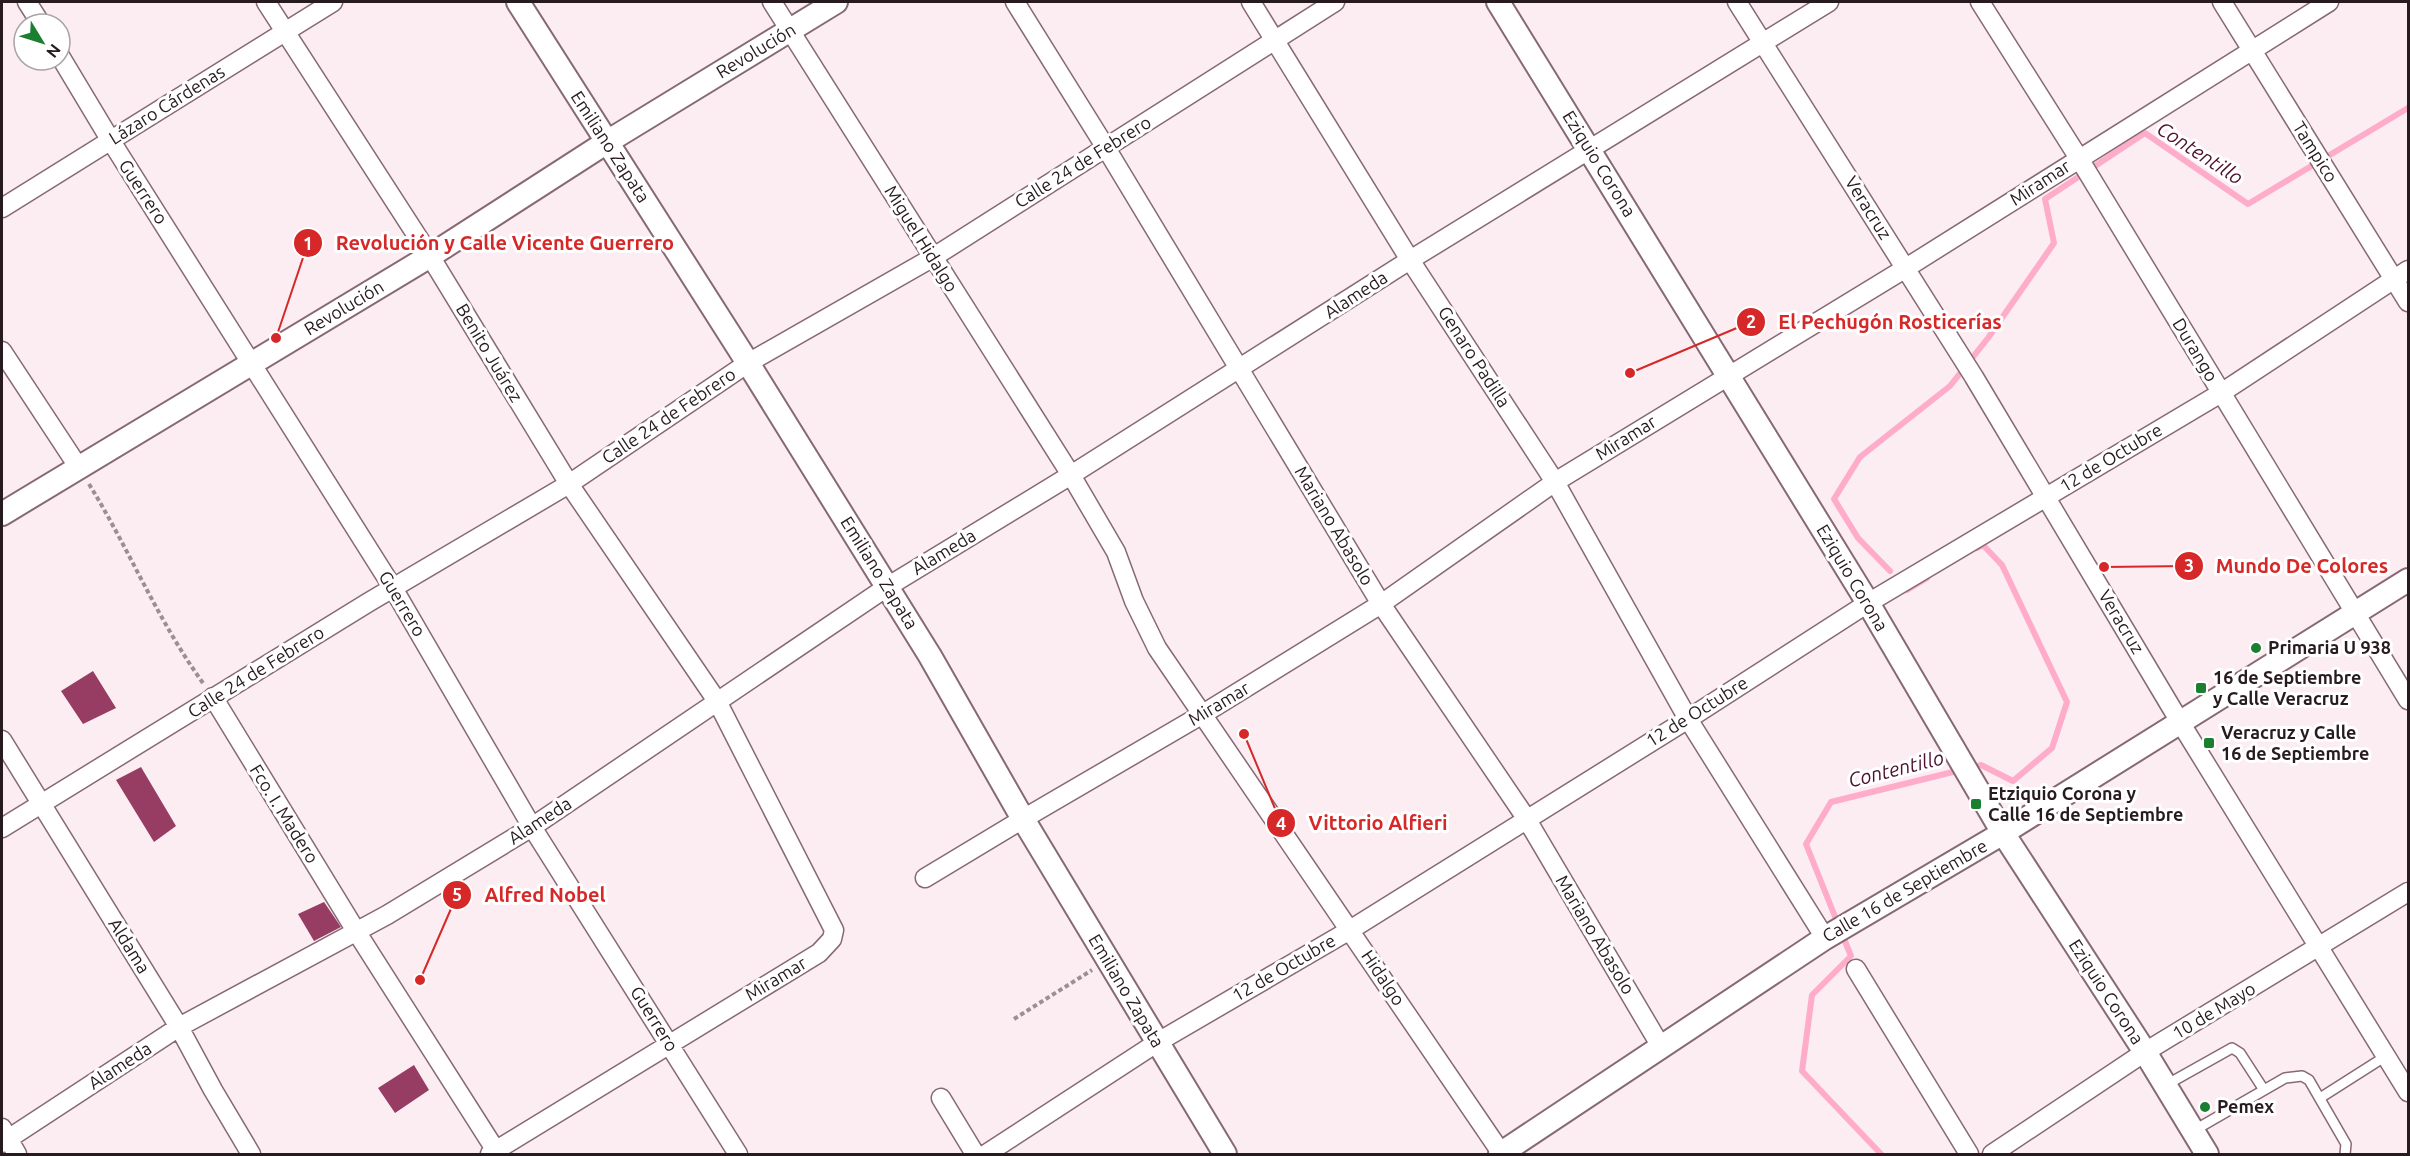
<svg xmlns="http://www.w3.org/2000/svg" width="2410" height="1156" viewBox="0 0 2410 1156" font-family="Ubuntu,sans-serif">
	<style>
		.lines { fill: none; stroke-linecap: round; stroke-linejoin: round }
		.stream { stroke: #feacca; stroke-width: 6 }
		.building { fill: #973c63 }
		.service-casing { stroke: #876973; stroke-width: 12 }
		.minor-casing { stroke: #876973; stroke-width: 21 }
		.tertiary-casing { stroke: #876973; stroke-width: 26 }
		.path { stroke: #9c8f93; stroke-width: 4; stroke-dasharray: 4.5 3; stroke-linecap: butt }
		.service { stroke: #fff; stroke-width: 9 }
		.minor { stroke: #fff; stroke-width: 18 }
		.tertiary { stroke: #fff; stroke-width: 22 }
		.poi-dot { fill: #1c7e31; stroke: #fff; stroke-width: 2 }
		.labels { text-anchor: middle; stroke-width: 6; stroke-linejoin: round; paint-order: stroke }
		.street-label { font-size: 18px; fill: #271b1f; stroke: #fff }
		.poi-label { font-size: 18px; font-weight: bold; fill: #271b1f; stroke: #fff; text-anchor: start }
		.water-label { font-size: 20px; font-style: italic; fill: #4d102d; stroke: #fff }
		.leader { fill: none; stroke: #d62828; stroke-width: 2 }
		.callout-dot { fill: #d62828; stroke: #fff; stroke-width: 2 }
		.mark-label { font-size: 18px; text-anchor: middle; font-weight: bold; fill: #fff }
		.callout-label { font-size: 20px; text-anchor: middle; font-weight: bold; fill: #d62828; stroke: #fff; stroke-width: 6; stroke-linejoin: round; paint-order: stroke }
	</style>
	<rect width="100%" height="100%" fill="#fbedf1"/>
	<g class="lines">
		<path class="stream" d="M1890,571l-32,-33 -24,-39 26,-42 90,-71 38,-48 66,-95 -9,-44 100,-66 103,71 160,-96
			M1907,590l20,-12
			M1971,768l10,-3 32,16 39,-33 15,-46 -65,-137 -19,-20 -6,3
			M1838,924l-32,-80 25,-42 130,-32
			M1842,934l9,22 -39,39 -10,76 79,83"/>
	</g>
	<path class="building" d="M93,671l23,37 -33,16 -22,-33z
		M141,767l35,59 -22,16 -38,-62z
		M324,902l17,25 -27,14 -16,-27z
		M414,1065l15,25 -34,23 -17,-25z"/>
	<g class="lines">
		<defs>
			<path id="service" d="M2166,1085l66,-37 8,5 24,37
				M2320,1098l66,-42
				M2193,1131l92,-53 17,-2 7,4 37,64 -1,10"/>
			<path id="minor" d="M27,2l14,22
				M266,2l164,254 139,228 148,217 117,229 -2,9 -13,14 -329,201
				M772,2l299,473 45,77 18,49 23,47 345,506
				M1015,2l91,146 275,456 145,214 134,227
				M1251,2l159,258 145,222 133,237 137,219
				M1737,2l237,375 206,345 228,370
				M1980,2l100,158 328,540
				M2222,2l186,300
				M60,56l51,85 282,447 139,239 206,327
				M2,208l331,-206
				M2,351l77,117
				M213,697l143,234 142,223
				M2,740l177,287 34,63 38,64
				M2,828l367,-226 200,-118 179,-121 184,-105 403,-256
				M925,878l98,-59 180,-105 178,-110 174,-122 351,-214 423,-266
				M1856,969l113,185
				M941,1098l34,56
				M2,1128l15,26
				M2,1143l177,-116 208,-112 145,-88 355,-240 184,-112 339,-215 419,-258
				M986,1154l172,-112 192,-112 338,-211 180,-116 353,-210 187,-123
				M1992,1154l153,-102 263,-160"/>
			<path id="tertiary" d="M518,2l230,361 182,293 93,163 202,335
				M1498,2l370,601 135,230 142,219 62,102
				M2,514l428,-258 177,-114 229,-140
				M1500,1154l325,-216 178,-105 405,-253"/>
		</defs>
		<use href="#service" class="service-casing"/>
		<use href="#minor" class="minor-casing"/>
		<use href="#tertiary" class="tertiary-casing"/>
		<path class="path" d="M89,484c40,65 69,137 114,199
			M1014,1019l78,-49"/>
		<use href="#service" class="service"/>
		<use href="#minor" class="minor"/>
		<use href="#tertiary" class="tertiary"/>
	</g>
	<g class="poi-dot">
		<circle cx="2256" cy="648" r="6"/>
		<rect x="2195" y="682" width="12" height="12" rx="3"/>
		<rect x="2203" y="737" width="12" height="12" rx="3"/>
		<rect x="1970" y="798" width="12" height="12" rx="3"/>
		<circle cx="2205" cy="1107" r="6"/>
	</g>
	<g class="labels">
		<g class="street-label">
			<text transform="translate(756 51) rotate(-31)" y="6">Revolución</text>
			<text transform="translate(167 105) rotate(-32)" y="6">Lázaro Cárdenas</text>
			<text transform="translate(610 147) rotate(57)" y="6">Emiliano Zapata</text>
			<text transform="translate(2315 152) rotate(58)" y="6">Tampico</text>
			<text transform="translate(1083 162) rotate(-32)" y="6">Calle 24 de Febrero</text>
			<text transform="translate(1599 164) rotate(58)" y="6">Eziquio Corona</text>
			<text transform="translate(2040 183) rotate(-33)" y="6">Miramar</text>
			<text transform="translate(143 192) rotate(57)" y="6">Guerrero</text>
			<text transform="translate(1868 208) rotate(58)" y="6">Veracruz</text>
			<text transform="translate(921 239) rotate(58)" y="6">Miguel Hidalgo</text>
			<text transform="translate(1356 295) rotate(-33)" y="6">Alameda</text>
			<text transform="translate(344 308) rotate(-31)" y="6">Revolución</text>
			<text transform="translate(2195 350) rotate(59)" y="6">Durango</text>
			<text transform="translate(489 353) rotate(59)" y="6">Benito Juárez</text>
			<text transform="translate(1474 357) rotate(57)" y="6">Genaro Padilla</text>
			<text transform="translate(669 416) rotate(-34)" y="6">Calle 24 de Febrero</text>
			<text transform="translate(1626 438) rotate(-32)" y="6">Miramar</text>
			<text transform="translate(2111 458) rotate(-31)" y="6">12 de Octubre</text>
			<text transform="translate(1334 526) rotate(59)" y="6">Mariano Abasolo</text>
			<text transform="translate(944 552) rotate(-31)" y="6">Alameda</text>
			<text transform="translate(879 573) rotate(58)" y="6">Emiliano Zapata</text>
			<text transform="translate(1852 578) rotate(59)" y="6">Eziquio Corona</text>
			<text transform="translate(402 604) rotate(59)" y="6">Guerrero</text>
			<text transform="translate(2121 622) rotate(59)" y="6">Veracruz</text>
			<text transform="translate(256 672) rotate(-32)" y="6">Calle 24 de Febrero</text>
			<text transform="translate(1219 704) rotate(-31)" y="6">Miramar</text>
			<text transform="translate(1697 712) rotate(-32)" y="6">12 de Octubre</text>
			<text transform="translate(284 814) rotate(58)" y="6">Fco. I. Madero</text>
			<text transform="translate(540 821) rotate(-33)" y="6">Alameda</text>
			<text transform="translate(1905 891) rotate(-30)" y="6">Calle 16 de Septiembre</text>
			<text transform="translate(1595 935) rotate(59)" y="6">Mariano Abasolo</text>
			<text transform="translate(129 946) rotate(58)" y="6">Aldama</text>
			<text transform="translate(1284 968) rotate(-30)" y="6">12 de Octubre</text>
			<text transform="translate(1383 978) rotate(56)" y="6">Hidalgo</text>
			<text transform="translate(776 979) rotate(-31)" y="6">Miramar</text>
			<text transform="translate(1126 991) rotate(59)" y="6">Emiliano Zapata</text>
			<text transform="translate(2106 992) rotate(57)" y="6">Eziquio Corona</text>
			<text transform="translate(2214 1011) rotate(-31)" y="6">10 de Mayo</text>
			<text transform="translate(654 1019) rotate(58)" y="6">Guerrero</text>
			<text transform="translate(120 1066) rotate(-33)" y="6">Alameda</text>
		</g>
		<g class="poi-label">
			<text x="2268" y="654">Primaria U 938</text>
			<text x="2213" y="684">16 de Septiembre<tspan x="2213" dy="21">y Calle Veracruz</tspan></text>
			<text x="2221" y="739">Veracruz y Calle<tspan x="2221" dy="21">16 de Septiembre</tspan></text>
			<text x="1988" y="800">Etziquio Corona y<tspan x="1988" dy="21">Calle 16 de Septiembre</tspan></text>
			<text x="2217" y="1113">Pemex</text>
		</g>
		<g class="water-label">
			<text transform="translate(2200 153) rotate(33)" y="7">Contentillo</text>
			<text transform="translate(1896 769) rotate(-14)" y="7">Contentillo</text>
		</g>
	</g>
	<path class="leader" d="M276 338L308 243M1630 373L1751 322M2104 567L2189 566M1244 734L1281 823M420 980L457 895"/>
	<g class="callout-dot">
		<circle cx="276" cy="338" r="6"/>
		<circle cx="1630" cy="373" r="6"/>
		<circle cx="2104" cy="567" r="6"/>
		<circle cx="1244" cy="734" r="6"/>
		<circle cx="420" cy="980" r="6"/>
		<circle cx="308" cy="243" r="15"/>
		<circle cx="1751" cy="322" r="15"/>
		<circle cx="2189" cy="566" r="15"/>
		<circle cx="1281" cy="823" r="15"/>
		<circle cx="457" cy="895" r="15"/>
	</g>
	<g class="mark-label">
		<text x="308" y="250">1</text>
		<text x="1751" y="328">2</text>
		<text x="2189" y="572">3</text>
		<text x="1281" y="830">4</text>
		<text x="457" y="901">5</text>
	</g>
	<g class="callout-label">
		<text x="505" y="250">Revolución y Calle Vicente Guerrero</text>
		<text x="1890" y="329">El Pechugón Rosticerías</text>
		<text x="2302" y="573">Mundo De Colores</text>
		<text x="1378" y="830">Vittorio Alfieri</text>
		<text x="545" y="902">Alfred Nobel</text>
	</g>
	<rect width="2410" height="1156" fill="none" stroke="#271b1f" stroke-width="6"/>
	<g transform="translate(42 42) rotate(128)"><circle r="28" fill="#ffffff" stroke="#a9a4a5" stroke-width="1.5"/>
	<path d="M0-4.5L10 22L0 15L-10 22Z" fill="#1c7e31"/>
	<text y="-9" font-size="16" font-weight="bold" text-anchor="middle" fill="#271b1f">N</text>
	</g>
</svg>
